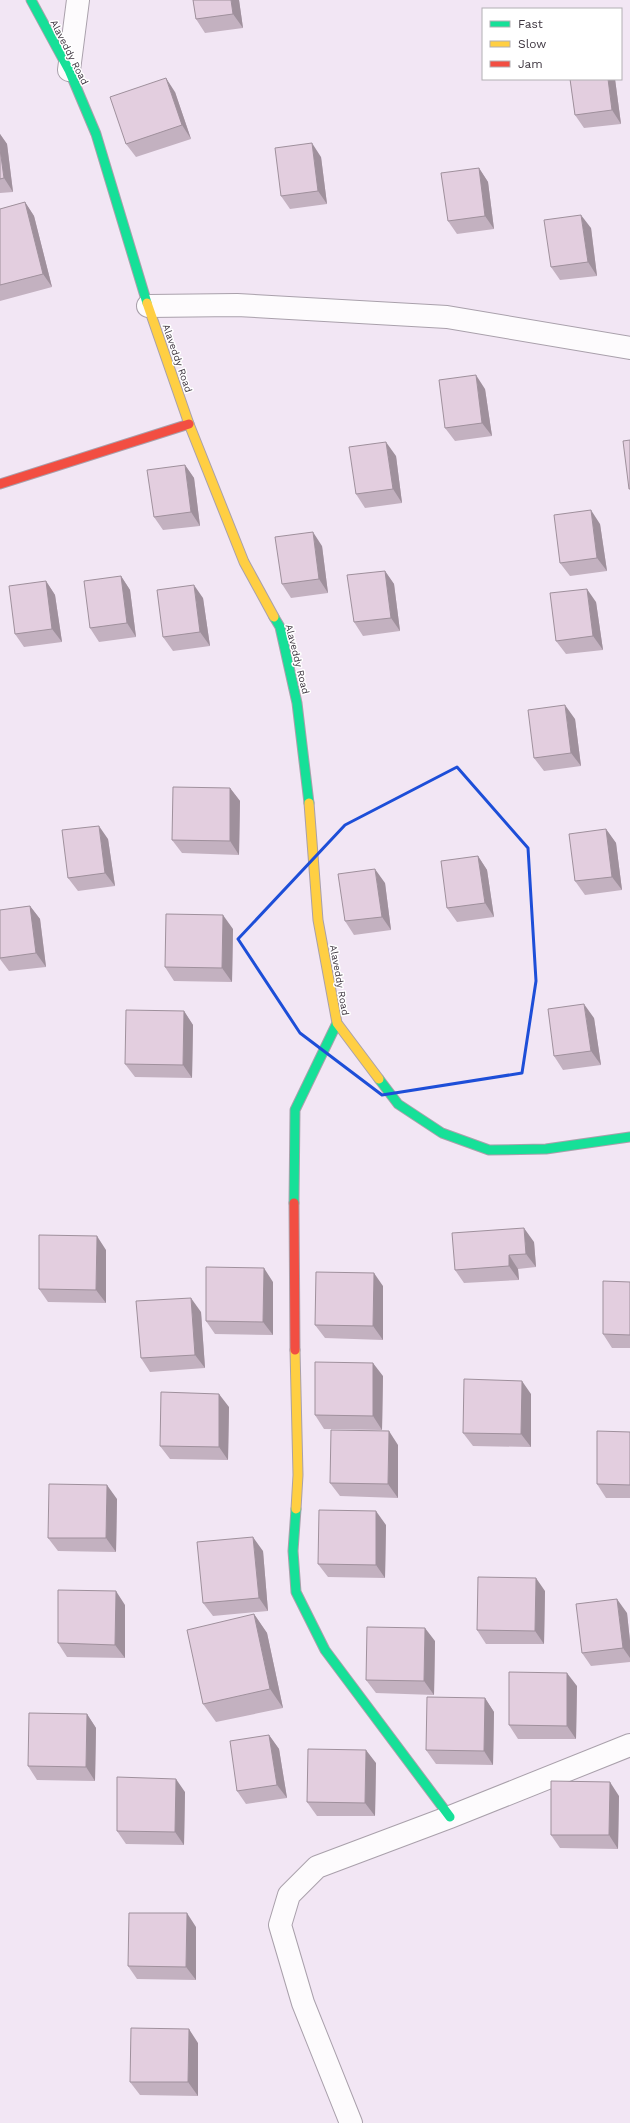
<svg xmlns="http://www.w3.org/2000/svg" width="630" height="2123" viewBox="0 0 630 2123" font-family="'Work Sans',sans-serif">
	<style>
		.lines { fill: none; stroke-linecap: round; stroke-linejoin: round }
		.street-casing { stroke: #a9a0ab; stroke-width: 24 }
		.fast-casing { stroke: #a9a0ab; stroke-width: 11 }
		.slow-casing { stroke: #a9a0ab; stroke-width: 11 }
		.jam-casing { stroke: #a9a0ab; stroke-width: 11 }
		.street { stroke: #fdfbfd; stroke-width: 22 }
		.fast { stroke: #16e098; stroke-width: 9 }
		.slow { stroke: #ffcf43; stroke-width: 9 }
		.jam { stroke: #f24e42; stroke-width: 9 }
		.wall { fill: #c3b1c0 }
		.shaded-wall { fill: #9f909c }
		.building { fill: #e3cedf; stroke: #9f909c }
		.marked { fill: none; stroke: #1d4ed8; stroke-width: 3; stroke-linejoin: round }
		.labels { text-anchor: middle; stroke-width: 3; stroke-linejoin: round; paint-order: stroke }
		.street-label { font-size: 10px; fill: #3e3640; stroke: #fff }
	</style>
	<rect width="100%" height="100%" fill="#f2e6f4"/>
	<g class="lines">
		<defs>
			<path id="street" d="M69,70l9,-70
				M148,306l89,-1 210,12 183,31
				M351,2123l-48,-120 -23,-78 9,-30 28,-28 133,-50 180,-72"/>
			<path id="fast" d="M31,0l38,70 27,64 51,169
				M274,617l6,10 17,76 12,100
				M379,1079l19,25 44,29 47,17 57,-1 84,-12
				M294,1203l1,-93 42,-87
				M296,1509l-3,42 3,41 29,58 125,167"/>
			<path id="slow" d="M147,303l42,121 55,138 30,55
				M309,803l9,117 19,103 42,56
				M295,1350l3,125 -2,34"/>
			<path id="jam" d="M0,484l189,-60
				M294,1203l1,147"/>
		</defs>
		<use href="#street" class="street-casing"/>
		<use href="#fast" class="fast-casing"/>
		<use href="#slow" class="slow-casing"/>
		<use href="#jam" class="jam-casing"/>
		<use href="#street" class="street"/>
		<use href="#fast" class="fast"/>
		<use href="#slow" class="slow"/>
		<use href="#jam" class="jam"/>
	</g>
	<path class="wall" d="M193,0h46l4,28 -38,5 -9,-14z
		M570,79h45l6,45 -37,4 -9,-13z
		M175,92l16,47 -55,18 -10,-13z
		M0,134l7,10 6,48 -13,1z
		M321,157l6,47 -37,5 -9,-13z
		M479,168l9,14 6,47 -37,5 -9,-13z
		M25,202l9,14 18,71 -52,14v-92z
		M591,228l6,48 -37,4 -9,-13z
		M485,389l7,47 -37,5 -10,-13z
		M396,456l6,47 -37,5 -9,-14z
		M185,465l9,13 6,48 -37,4 -9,-13z
		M600,524l7,47 -37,5 -10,-13z
		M322,546l6,47 -37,5 -9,-14z
		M385,571l9,13 6,47 -37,5 -9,-14z
		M121,576l9,14 6,47 -37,5 -9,-14z
		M46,581l9,14 7,47 -38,5 -9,-13z
		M203,598l7,48 -37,5 -10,-14z
		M596,602l7,48 -37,4 -10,-13z
		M575,719l6,47 -37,5 -10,-13z
		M230,788l10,13 -1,54 -57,-2 -10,-13z
		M606,829l10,14 6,47 -37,5 -10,-14z
		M108,839l7,47 -37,5 -10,-13z
		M478,856l9,14 7,47 -37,5 -10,-14z
		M385,883l6,47 -37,5 -9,-14z
		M30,906l10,13 6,48 -37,4 -9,-12v-49z
		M233,929l-1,53 -58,-1 -9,-14z
		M184,1011l9,14 -1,53 -57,-1 -10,-13z
		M594,1018l7,47 -38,5 -9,-14z
		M534,1242l2,25 -18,2 1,11 -55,3 -9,-13z
		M106,1250v53l-58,-1 -9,-13z
		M273,1282v53l-58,-1 -9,-13z
		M630,1282v66h-18l-9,-14z
		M383,1286v54l-58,-2 -10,-13z
		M201,1312l4,56 -55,4 -9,-14z
		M383,1376l-1,54 -58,-1 -9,-14z
		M531,1394v53l-58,-1 -10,-13z
		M229,1407l-1,53 -58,-1 -10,-13z
		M630,1432v66h-24l-9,-14z
		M398,1445v53l-58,-2 -10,-13z
		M117,1499l-1,53 -58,-1 -10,-13z
		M386,1525l-1,53 -57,-1 -10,-13z
		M263,1551l5,60 -55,5 -10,-13z
		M545,1591l-1,53h-58l-9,-14z
		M125,1605v53l-58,-1 -9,-14z
		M627,1613l3,28v21l-39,4 -9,-13z
		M254,1614l13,19 16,75 -67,14 -13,-18z
		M435,1641l-1,54 -58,-2 -10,-13z
		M577,1686l-1,53h-58l-9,-14z
		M485,1698l9,14 -1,53 -57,-1 -10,-14z
		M87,1714l9,14 -1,53 -58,-1 -9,-14z
		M269,1735l10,14 8,49 -41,6 -9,-13z
		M376,1763l-1,53h-58l-10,-14z
		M185,1792l-1,53 -58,-1 -9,-13z
		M619,1796l-1,53 -58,-1 -9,-13z
		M196,1927v53l-59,-1 -9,-13z
		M198,2043v53l-58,-1 -10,-13z"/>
	<path class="shaded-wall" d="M231,0h8l4,28 -10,-14z
		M166,78l9,14 16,47 -9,-14z
		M608,79h7l6,45 -9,-14z
		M0,134l7,10 6,48 -9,-14 -4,-29z
		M312,143l9,14 6,47 -9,-13z
		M479,168l9,14 6,47 -9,-13z
		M25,202l9,14 18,71 -9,-13z
		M581,215l10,13 6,48 -9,-14z
		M476,375l9,14 7,47 -10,-13z
		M386,442l10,14 6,47 -9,-14z
		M185,465l9,13 6,48 -9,-14z
		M591,510l9,14 7,47 -10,-13z
		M313,532l9,14 6,47 -9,-14z
		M385,571l9,13 6,47 -9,-13z
		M121,576l9,14 6,47 -9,-14z
		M46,581l9,14 7,47 -10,-13z
		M194,585l9,13 7,48 -10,-14z
		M587,589l9,13 7,48 -10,-14z
		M565,705l10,14 6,47 -10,-13z
		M230,788l10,13 -1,54 -9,-14z
		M99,826l9,13 7,47 -10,-13z
		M606,829l10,14 6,47 -10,-13z
		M478,856l9,14 7,47 -9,-14z
		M375,869l10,14 6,47 -9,-13z
		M30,906l10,13 6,48 -10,-14z
		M223,915l10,14 -1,53 -10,-14z
		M584,1004l10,14 7,47 -10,-14z
		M184,1011l9,14 -1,53 -9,-13z
		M524,1228l10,14 2,25 -10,-13z
		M97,1236l9,14v53l-10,-13z
		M509,1255l9,14 1,11 -10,-14z
		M264,1268l9,14v53l-10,-13z
		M374,1273l9,13v54l-10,-14z
		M191,1298l10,14 4,56 -10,-13z
		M373,1363l10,13 -1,54 -9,-14z
		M522,1381l9,13v53l-10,-13z
		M219,1394l10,13 -1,53 -9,-13z
		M389,1431l9,14v53l-10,-14z
		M107,1485l10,14 -1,53 -10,-14z
		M376,1511l10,14 -1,53 -9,-13z
		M253,1537l10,14 5,60 -9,-13z
		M536,1578l9,13 -1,53 -9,-13z
		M116,1591l9,14v53l-10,-13z
		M617,1599l10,14 3,28v17l-7,-10z
		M254,1614l13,19 16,75 -13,-19z
		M425,1628l10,13 -1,54 -10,-14z
		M567,1673l10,13 -1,53 -9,-13z
		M485,1698l9,14 -1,53 -9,-14z
		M87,1714l9,14 -1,53 -9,-14z
		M269,1735l10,14 8,49 -10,-13z
		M366,1750l10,13 -1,53 -10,-13z
		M176,1779l9,13 -1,53 -9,-13z
		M610,1782l9,14 -1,53 -9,-14z
		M187,1913l9,14v53l-10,-13z
		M189,2029l9,14v53l-10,-14z"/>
	<path class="building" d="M193,0h38l2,14 -37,5z
		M166,78l16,47 -56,19 -16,-47z
		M570,79h38l4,31 -37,5z
		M312,143l6,48 -37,5 -6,-48z
		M0,149l4,29 -4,1z
		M479,168l6,48 -37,5 -7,-48z
		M25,202l18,72 -43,11v-76z
		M581,215l7,47 -37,5 -7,-47z
		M476,375l6,48 -37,5 -6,-48z
		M630,440v49h-1l-6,-48z
		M386,442l7,47 -37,5 -7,-47z
		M185,465l6,47 -37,5 -7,-47z
		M591,510l6,48 -37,5 -6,-48z
		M313,532l6,47 -37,5 -7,-47z
		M385,571l6,47 -37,4 -7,-47z
		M121,576l6,47 -37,5 -6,-47z
		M46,581l6,48 -37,5 -6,-48z
		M194,585l6,47 -37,5 -6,-47z
		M587,589l6,47 -37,5 -6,-48z
		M565,705l6,48 -37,5 -6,-48z
		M173,787l57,1v53l-58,-1z
		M99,826l6,47 -37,5 -6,-48z
		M606,829l6,48 -37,4 -6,-47z
		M478,856l7,47 -38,5 -6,-47z
		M375,869l7,48 -37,4 -7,-47z
		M30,906l6,47 -36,5v-48z
		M166,914l57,1 -1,53 -57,-1z
		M584,1004l7,47 -37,5 -6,-47z
		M126,1010l58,1 -1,54 -58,-1z
		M524,1228l2,26 -17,1v11l-54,4 -3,-37z
		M39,1235l58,1 -1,54 -57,-1z
		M206,1267l58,1 -1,54 -57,-1z
		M316,1272l58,1 -1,53 -58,-1z
		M603,1281l27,1v53l-27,-1z
		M191,1298l4,57 -54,3 -5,-57z
		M315,1362l58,1v53l-58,-1z
		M464,1379l58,2 -1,53 -58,-1z
		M161,1392l58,2v53l-59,-1z
		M331,1430l58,1 -1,53 -58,-1z
		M597,1431l33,1v53l-33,-1z
		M49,1484l58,1 -1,53h-58z
		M319,1510l57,1v54l-58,-1z
		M253,1537l6,61 -56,5 -6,-61z
		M478,1577l58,1 -1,53 -58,-1z
		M58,1590l58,1 -1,54 -57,-2z
		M617,1599l6,49 -41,5 -6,-49z
		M254,1614l16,75 -67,15 -16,-74z
		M367,1627l58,1 -1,53 -58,-1z
		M509,1672l58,1v53l-58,-1z
		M427,1697l58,1 -1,53 -58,-1z
		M29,1713l58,1 -1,53 -58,-1z
		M269,1735l8,50 -40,6 -7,-50z
		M308,1749l58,1 -1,53 -58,-1z
		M117,1777l59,2 -1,53 -58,-1z
		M551,1781l59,1 -1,53h-58z
		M129,1913h58l-1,54 -58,-1z
		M131,2028l58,1 -1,53h-58z"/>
	<path class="marked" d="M457,767l71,81 8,133 -14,92 -140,22 -82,-62 -62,-94 107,-114z"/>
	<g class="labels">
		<g class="street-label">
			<text transform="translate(70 52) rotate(63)" y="4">Alaveddy Road</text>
			<text transform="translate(178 358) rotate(71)" y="4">Alaveddy Road</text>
			<text transform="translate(298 659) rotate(76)" y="4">Alaveddy Road</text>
			<text transform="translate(340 980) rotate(80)" y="4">Alaveddy Road</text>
		</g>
	</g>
	<rect x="482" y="8" width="140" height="72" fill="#ffffff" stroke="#b2afb3"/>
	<rect x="490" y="21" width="20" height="6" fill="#16e098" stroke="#b2afb3"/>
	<text x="518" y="28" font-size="12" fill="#3e3640">Fast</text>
	<rect x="490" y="41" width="20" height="6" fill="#ffcf43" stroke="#b2afb3"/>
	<text x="518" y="48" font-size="12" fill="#3e3640">Slow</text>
	<rect x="490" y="61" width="20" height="6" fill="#f24e42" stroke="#b2afb3"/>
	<text x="518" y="68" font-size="12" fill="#3e3640">Jam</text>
</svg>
